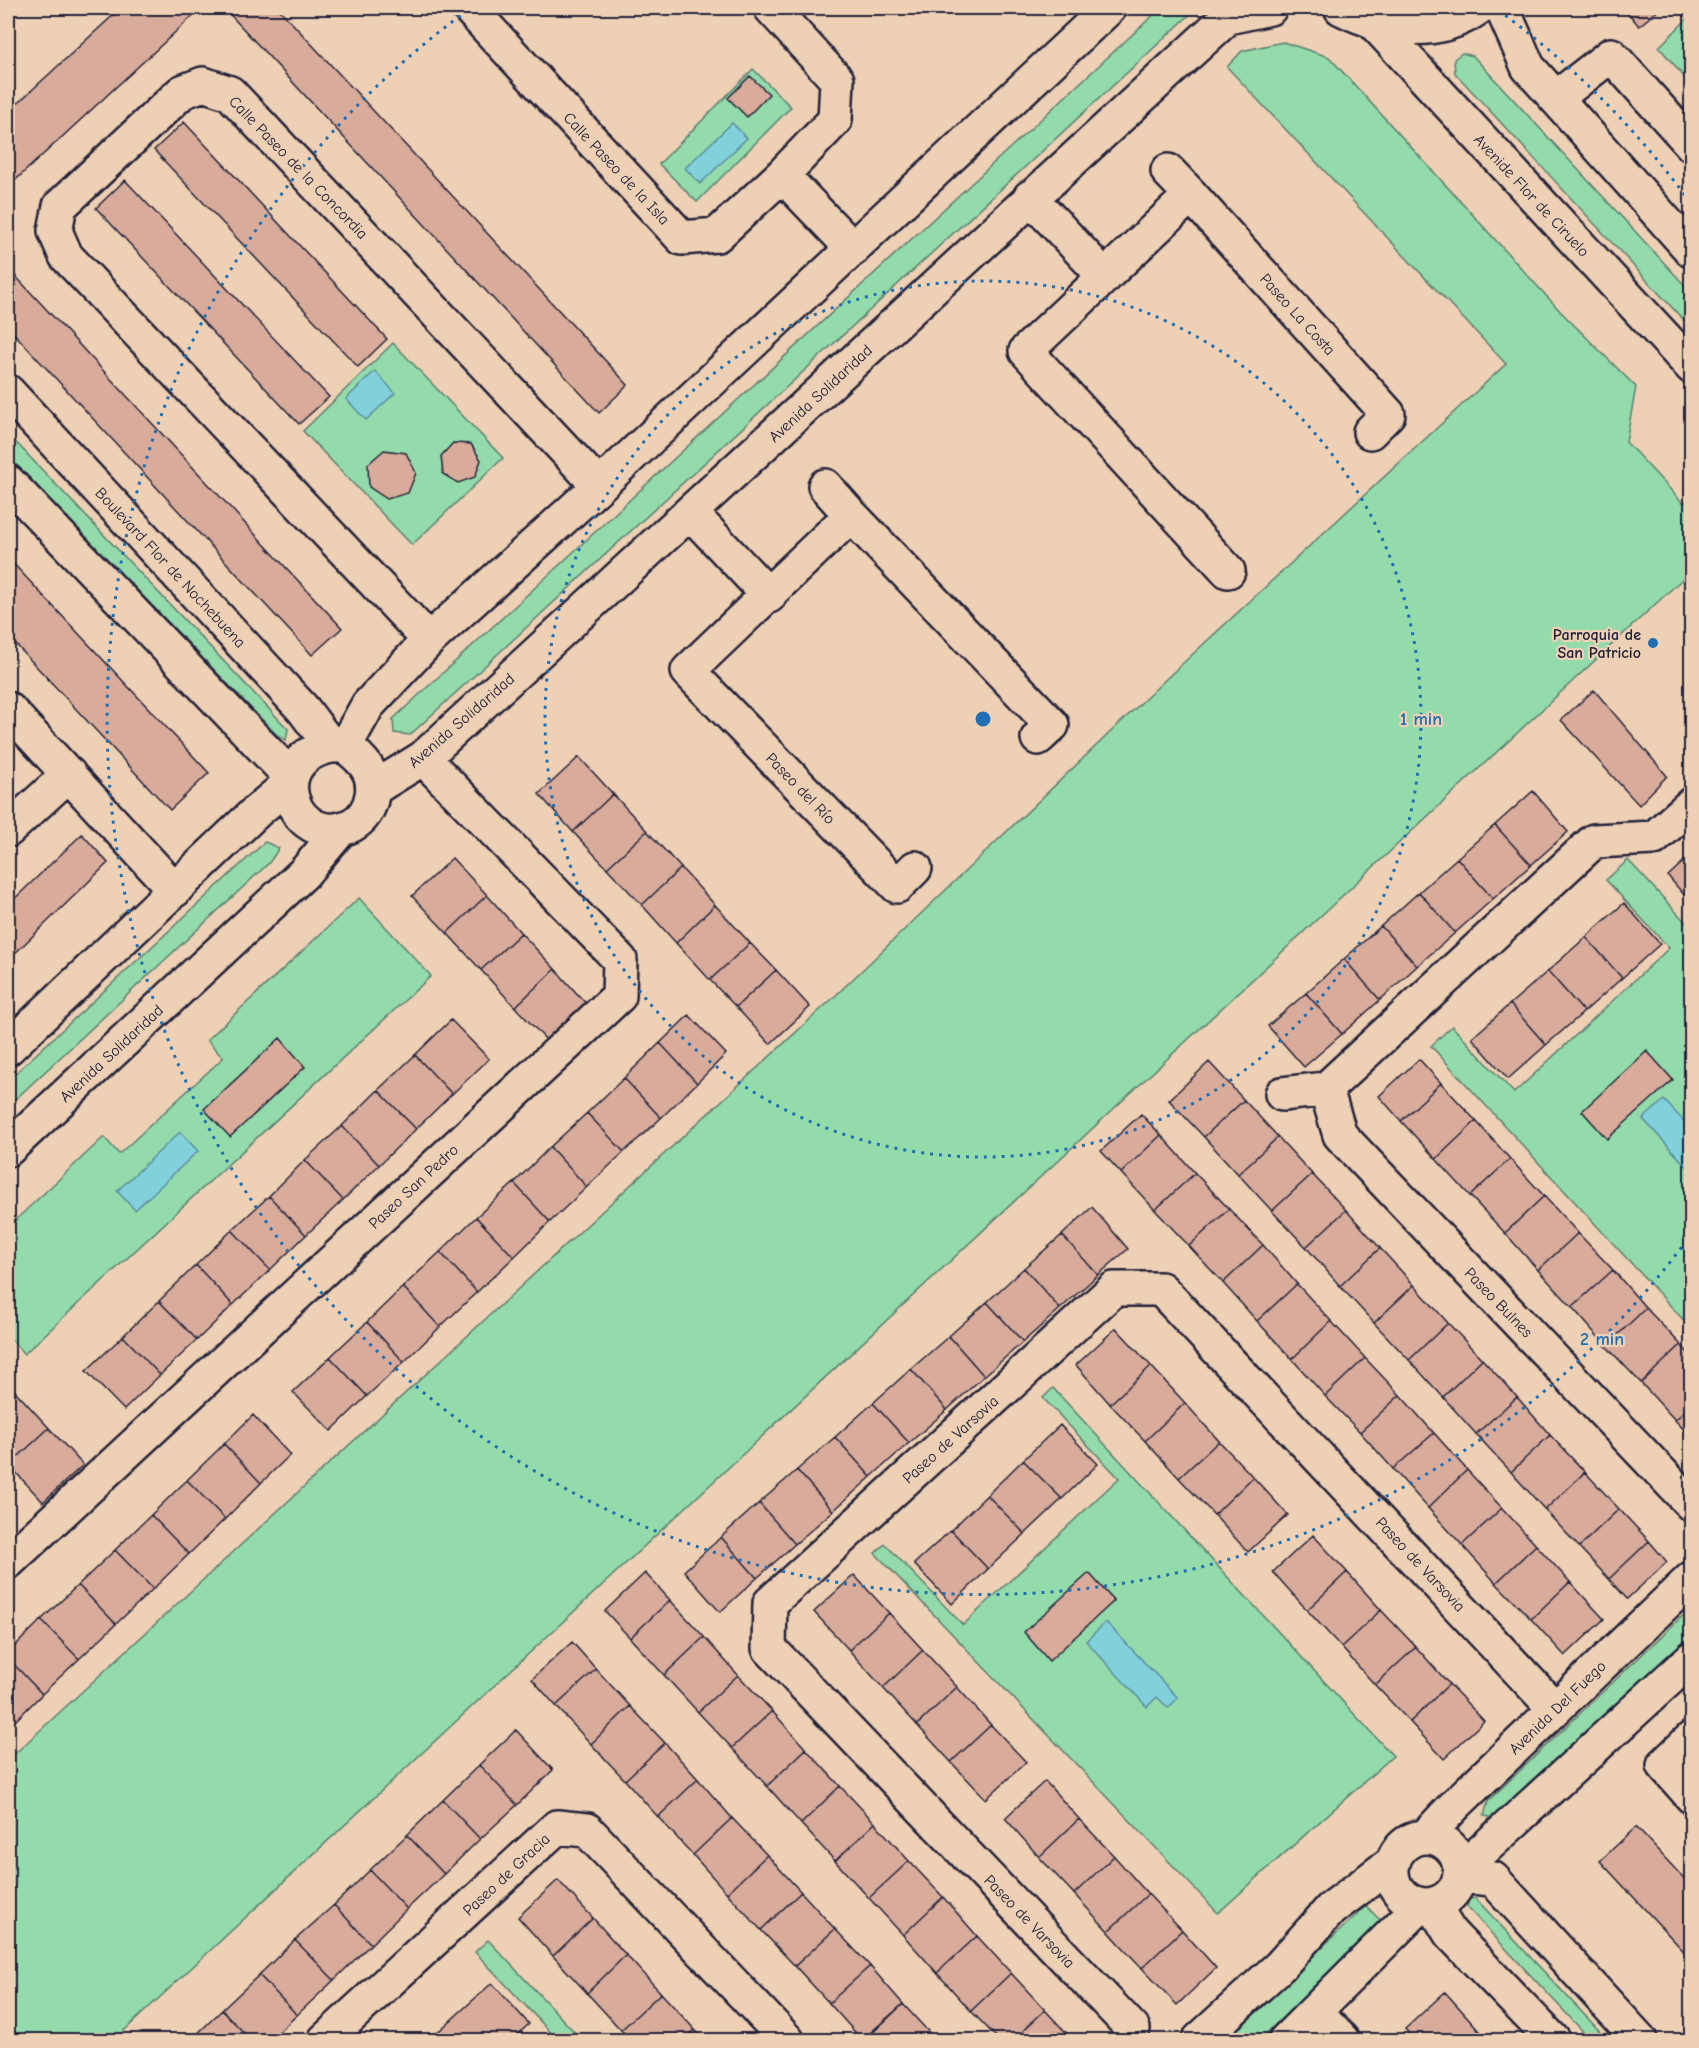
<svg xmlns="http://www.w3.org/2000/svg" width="1699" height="2048" viewBox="0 0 1699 2048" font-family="'Comic Neue',sans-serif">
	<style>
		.green { fill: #93dbaa; stroke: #5a7e72; stroke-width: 1.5 }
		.water { fill: #81d1dc; stroke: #5b8b9c; stroke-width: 1.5 }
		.building { fill: #d8ab9b; stroke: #22223b; stroke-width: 1.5 }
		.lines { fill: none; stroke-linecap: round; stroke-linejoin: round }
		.minor-casing { stroke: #22223b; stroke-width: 38 }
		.major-casing { stroke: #22223b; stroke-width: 38 }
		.minor { stroke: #eed0b4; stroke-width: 33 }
		.major { stroke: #eed0b4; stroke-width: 33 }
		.ring { fill: none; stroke: #1f6fb2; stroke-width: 3; stroke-dasharray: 3 6 }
		.poi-dot { fill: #1f6fb2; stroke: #eed0b4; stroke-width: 2 }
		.labels { text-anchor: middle; stroke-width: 4.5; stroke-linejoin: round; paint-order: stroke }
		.street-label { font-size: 16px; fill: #22223b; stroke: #eed0b4 }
		.poi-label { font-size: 16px; font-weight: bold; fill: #22223b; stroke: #eed0b4; text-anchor: end }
		.centre { fill: #1f6fb2; stroke: #eed0b4; stroke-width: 3 }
		.ring-label { font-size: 18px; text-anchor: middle; font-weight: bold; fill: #1f6fb2; stroke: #eed0b4; stroke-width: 4.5; stroke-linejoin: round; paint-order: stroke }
	</style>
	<rect width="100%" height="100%" fill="#eed0b4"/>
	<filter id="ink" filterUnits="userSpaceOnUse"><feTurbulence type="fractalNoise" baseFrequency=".0167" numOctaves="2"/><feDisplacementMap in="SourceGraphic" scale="12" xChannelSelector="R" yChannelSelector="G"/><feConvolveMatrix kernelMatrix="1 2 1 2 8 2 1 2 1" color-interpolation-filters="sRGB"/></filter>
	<g filter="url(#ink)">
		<path class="green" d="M1161,8h36l-787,727 -16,-2 -1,-14z
			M1691,15v70l-32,-38z
			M1283,42l46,15 232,255 75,75 -10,55 56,60 9,-1v70l-1577,1469h-106v-280l824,-761 335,-321 339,-314 -279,-297 15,-16z
			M1462,53l11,3 218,236v36l-236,-255 -1,-14z
			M753,69l38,38 -94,95 -38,-38z
			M393,343l110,115 -91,87 -109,-114z
			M8,434l280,295 -2,11 -9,-5 -269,-279z
			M265,842l14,6 -10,15 -261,243v-26z
			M1628,860l63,68v400l-260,-282 21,-20 62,67 155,-145 -63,-68z
			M359,898l72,78 -407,378 -16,-18v-109l96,-90 15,17 104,-96 -16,-18z
			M1053,1388l340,368 -175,157 -343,-360 10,-9 78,81 156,-147 -76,-80z
			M1691,1608v28l-196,182 -11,-2 4,-15z
			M1476,1898v1l132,141h-17l-124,-133 2,-8z
			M1366,1906l18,18 -125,116h-36z
			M488,1940l94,100h-33l5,-4 -79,-84z"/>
		<path class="water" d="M732,123l15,15 -47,46 -15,-16z
			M375,371l20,22 -29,27 -20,-21z
			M1664,1100l27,29v42l-48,-52z
			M180,1132l18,19 -63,59 -18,-19z
			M1106,1622l72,76 -10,10 -11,-11 -10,10 -61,-66z"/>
		<path class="building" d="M121,8h72l4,4 -189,175v-75z
			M224,8h54l350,377 -29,28z
			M1624,8h37l-22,18z
			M750,76l19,18 -22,23 -19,-19z
			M184,122l203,217 -29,28 -204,-217z
			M125,180l204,217 -30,27 -203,-216z
			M8,268l334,360 -30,27 -304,-328z
			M453,443l18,1 10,16 -6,17 -17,6 -15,-9 -2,-18z
			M384,450l22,3 10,20 -8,20 -21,6 -18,-12 -1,-23z
			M8,558l201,215 -39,37 -162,-174z
			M1594,690l73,86 -28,29 -78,-85z
			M579,757l34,37 -40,38 -34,-38z
			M1533,791l35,41 -37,33 -36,-40z
			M613,794l34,37 -40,37 -34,-36z
			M1495,825l36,40 -38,34 -36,-41z
			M647,831l34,37 -39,37 -35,-37z
			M82,834l26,29 -100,97v-55z
			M1692,854v48l-1,1 -23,-27z
			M452,858l35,37 -40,38 -35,-37z
			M1457,858l36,41 -38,34 -36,-41z
			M681,868l34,37 -39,38 -34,-38z
			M1419,892l36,41 -38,33 -36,-40z
			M487,895l34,38 -40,37 -34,-37z
			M1624,903l36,41 -38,34 -36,-41z
			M715,905l35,38 -40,37 -34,-37z
			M1381,926l36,40 -37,34 -36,-41z
			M521,933l34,36 -40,38 -34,-37z
			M1586,937l36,41 -38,34 -36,-41z
			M750,943l26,27 -40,37 -26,-27z
			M1344,959l36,41 -38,34 -36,-41z
			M555,969l34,38 -39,37 -35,-37z
			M776,970l34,37 -40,37 -34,-37z
			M1548,971l36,41 -38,33 -36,-41z
			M1306,993l36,41 -38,33 -36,-41z
			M1510,1004l36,41 -38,34 -36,-41z
			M689,1015l37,39 -29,29 -37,-40z
			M451,1020l38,39 -37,35 -37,-39z
			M280,1038l25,29 -75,70 -26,-28z
			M660,1043l37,40 -36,35 -37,-40z
			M1647,1051l26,29 -66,59 -25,-28z
			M415,1055l37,39 -36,35 -38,-39z
			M1419,1059l22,24 -40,38 -22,-25z
			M1209,1062l35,38 -40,37 -35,-37z
			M624,1078l37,40 -37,34 -37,-39z
			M1441,1083l35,38 -40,38 -35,-38z
			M378,1090l38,39 -37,36 -37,-39z
			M1244,1100l34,37 -40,37 -34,-37z
			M587,1113l37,39 -37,35 -37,-40z
			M1141,1114l20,21 -40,38 -20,-22z
			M1476,1121l34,38 -40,37 -34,-37z
			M342,1126l37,39 -36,35 -38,-40z
			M1161,1135l34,38 -40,37 -34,-37z
			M1278,1137l34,37 -40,37 -34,-37z
			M550,1147l37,40 -37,35 -36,-39z
			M1510,1159l34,37 -39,37 -35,-37z
			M305,1160l38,40 -37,35 -37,-39z
			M1195,1173l34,36 -40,37 -34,-36z
			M1312,1174l34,36 -40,37 -34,-36z
			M514,1183l36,39 -36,35 -38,-40z
			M269,1196l37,39 -36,35 -38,-40z
			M1544,1196l34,37 -40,37 -33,-37z
			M1092,1207l36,42 -30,26 -36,-40z
			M1229,1209l34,36 -40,38 -34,-37z
			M1346,1210l34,38 -40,38 -34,-39z
			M476,1217l38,40 -37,35 -37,-40z
			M232,1230l38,40 -37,35 -37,-40z
			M1578,1233l35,37 -41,37 -34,-37z
			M1062,1235l36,40 -38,34 -36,-41z
			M1263,1245l34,39 -40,37 -34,-38z
			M1380,1248l34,37 -40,38 -34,-37z
			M440,1252l37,40 -37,35 -37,-40z
			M196,1265l37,40 -36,35 -38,-39z
			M1024,1268l36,41 -37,33 -36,-40z
			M1613,1270l33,38 -40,38 -34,-39z
			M1297,1284l34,37 -39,38 -35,-38z
			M1414,1285l34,38 -39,37 -35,-37z
			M403,1287l37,40 -36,35 -37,-40z
			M159,1301l38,39 -37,35 -37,-39z
			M987,1302l36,40 -39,34 -35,-40z
			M1646,1308l35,37 -40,38 -35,-37z
			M1331,1321l34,37 -40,38 -33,-37z
			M367,1322l37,40 -37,34 -37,-39z
			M1448,1323l34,36 -39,38 -34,-37z
			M1116,1328l35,38 -41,38 -34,-39z
			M123,1336l37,39 -36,35 -38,-39z
			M949,1336l35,40 -37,34 -36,-41z
			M1681,1345l11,12v48l-17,15 -34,-37z
			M330,1357l37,39 -36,35 -38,-39z
			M1365,1358l35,37 -40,37 -35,-36z
			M1482,1359l35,38 -41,37 -33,-37z
			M1151,1366l34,37 -40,38 -35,-37z
			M911,1369l36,41 -38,33 -36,-40z
			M8,1383l7,8 -7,7z
			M15,1391l34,37 -40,37 -1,-67z
			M1400,1395l34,38 -41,36 -33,-37z
			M1517,1397l33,38 -39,37 -35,-38z
			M873,1403l36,40 -38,34 -36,-40z
			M1185,1403l34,38 -40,37 -34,-37z
			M1692,1405v33l-17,-18z
			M253,1415l37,40 -29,28 -37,-39z
			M1060,1425l38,39 -36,35 -39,-39z
			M49,1428l34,37 -40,37 -34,-37z
			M1434,1433l33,37 -39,38 -35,-39z
			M1550,1435l35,37 -40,38 -34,-38z
			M835,1437l36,40 -38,34 -36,-41z
			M1219,1441l34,36 -39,38 -35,-37z
			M224,1444l37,39 -36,36 -38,-39z
			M1023,1460l39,39 -37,35 -38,-39z
			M797,1470l36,41 -38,33 -36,-41z
			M1467,1470l35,38 -40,37 -34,-37z
			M1585,1472l34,37 -40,38 -34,-37z
			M1253,1477l35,38 -40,37 -34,-37z
			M187,1480l38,39 -36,35 -38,-39z
			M987,1495l38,39 -37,35 -37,-39z
			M759,1503l36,41 -38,34 -36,-41z
			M1502,1508l34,37 -40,38 -34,-38z
			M1619,1509l30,32 -40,38 -30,-32z
			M151,1515l38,39 -36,35 -38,-39z
			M951,1530l37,39 -36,35 -38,-40z
			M1313,1535l34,37 -40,38 -34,-38z
			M721,1537l36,41 -37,34 -36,-41z
			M1649,1541l18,21 -40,37 -18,-20z
			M1536,1545l34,37 -39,37 -35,-36z
			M115,1550l38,39 -37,35 -38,-39z
			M1347,1572l34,38 -40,37 -34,-37z
			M645,1573l25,27 -40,38 -25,-27z
			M1089,1573l25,28 -65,60 -25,-29z
			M854,1575l35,38 -40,37 -35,-38z
			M1570,1582l34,37 -39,37 -34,-37z
			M78,1585l38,39 -37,35 -38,-39z
			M670,1600l34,37 -40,38 -34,-37z
			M1381,1610l35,37 -41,38 -34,-38z
			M889,1613l34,37 -40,38 -34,-38z
			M41,1620l38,39 -37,35 -34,-36v-5z
			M704,1637l34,38 -40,37 -34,-37z
			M572,1642l24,27 -40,37 -24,-27z
			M1416,1647l33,37 -39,38 -35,-37z
			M923,1650l34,37 -40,38 -34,-37z
			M8,1658l34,36 -34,34z
			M596,1669l34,37 -39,38 -35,-38z
			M738,1675l34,36 -40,37 -34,-36z
			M1449,1684l35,37 -40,38 -34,-37z
			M957,1687l34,38 -40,37 -34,-37z
			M630,1706l35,37 -40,37 -34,-36z
			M772,1711l34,38 -39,37 -35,-38z
			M991,1725l35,37 -40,37 -35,-37z
			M516,1730l37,40 -36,35 -38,-40z
			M665,1743l33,36 -40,38 -33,-37z
			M806,1749l34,37 -39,38 -34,-38z
			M479,1765l38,40 -37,34 -37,-39z
			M698,1779l34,39 -39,37 -35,-38z
			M1045,1781l34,38 -40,38 -34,-39z
			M840,1786l35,37 -40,38 -34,-37z
			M443,1800l37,39 -36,35 -37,-39z
			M732,1818l35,37 -40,38 -34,-38z
			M1079,1819l35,37 -40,38 -35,-37z
			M875,1823l34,38 -40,37 -34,-37z
			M1636,1827l56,60v73l-92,-99z
			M407,1835l37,39 -37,35 -37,-39z
			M767,1855l34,37 -40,38 -34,-37z
			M1114,1856l34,38 -40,37 -34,-37z
			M909,1861l34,36 -40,38 -34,-37z
			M370,1870l37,39 -36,35 -37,-39z
			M558,1880l35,38 -40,38 -35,-39z
			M801,1892l34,37 -40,37 -34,-36z
			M1148,1894l34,36 -40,38 -34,-37z
			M943,1897l34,39 -40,37 -34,-38z
			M334,1905l37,39 -37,36 -39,-40z
			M593,1918l33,37 -39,38 -34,-37z
			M835,1929l35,37 -41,37 -34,-37z
			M1182,1930l34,38 -39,37 -35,-37z
			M977,1936l34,37 -40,38 -34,-38z
			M295,1940l39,40 -37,35 -38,-40z
			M626,1955l35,38 -40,37 -34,-37z
			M870,1966l33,38 -41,36 -33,-37z
			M1011,1973l34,37 -32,30h-14l-28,-29z
			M259,1975l38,40 -27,25h-19l-29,-30z
			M492,1983l37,41 -17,16h-83z
			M1445,1992l34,38 -12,10h-52l-10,-11z
			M661,1993l34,37 -11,10h-53l-10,-10z
			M903,2004l33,36h-71z
			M222,2010l29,30h-60z
			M1045,2010l28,30h-60z
			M695,2030l10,10h-21z
			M1479,2030l10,10h-22z"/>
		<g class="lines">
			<defs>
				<path id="minor" d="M469,8l213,230 35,-3 65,-60 53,-55 2,-40 -66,-72
					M1556,98l55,-43 81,90
					M1168,171l23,24
					M782,175l71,74
					M1030,197l75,80
					M8,392l295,317 28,37
					M8,482l283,295
					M825,486l26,29
					M691,513l78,83
					M1228,571l-202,-220 165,-156 197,219 -18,18
					M429,640l-363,-384 -11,-25 5,-25 122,-114 21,-8 27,9 369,393
					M8,709l167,181
					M331,746h14c17,13 31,26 27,49 -2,13 -9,24 -20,30 -55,28 -95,-64 -21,-79z
					M345,746l23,-41 61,-65 170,-154 510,-478
					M373,789l50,-31 805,-741 42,-9
					M1692,804l-38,34 -60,3 -268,248 14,46 352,370
					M8,830l61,-56
					M915,868l-18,18 -209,-215 163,-156 201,210 -14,13
					M8,1048l249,-237 32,-27
					M1282,1094l44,-5
					M8,1149l296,-276 37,-44
					M8,1562l611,-566 1,-36 -197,-202
					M1692,1738l-28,27 28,32
					M1425,1837l32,-34 235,-225
					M1392 1871a34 34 0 1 1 68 0a34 34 0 1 1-68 0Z
					M1460,1871l232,-213
					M1460,1876l33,3 147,161
					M1433,1905l17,28 103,107
					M1316,2013l26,27
					M1133,2029l-364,-381 1,-45 344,-314h47l394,420
					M325,2040l232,-213 30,3 200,210
					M1199,2040l81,-74 51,-57 62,-47
					M1286,2040l135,-135"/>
				<path id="major" d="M1341,8c44,22 95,30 137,0
					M1502,8l26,59 164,184
					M1374,23l318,344"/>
			</defs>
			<use href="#minor" class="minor-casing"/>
			<use href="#major" class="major-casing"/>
			<use href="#minor" class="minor"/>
			<use href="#major" class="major"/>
		</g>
	</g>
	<g class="ring">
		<circle cx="983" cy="719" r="438"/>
		<path d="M1687 1240A876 876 0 1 1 468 10M1498 10A876 876 0 0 1 1687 198"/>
	</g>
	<circle class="poi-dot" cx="1653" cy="643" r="6"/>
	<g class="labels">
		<g class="street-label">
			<text transform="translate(299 167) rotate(46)" y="6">Calle Paseo de la Concordia</text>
			<text transform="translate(617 168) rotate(47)" y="6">Calle Paseo de la Isla</text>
			<text transform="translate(1532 195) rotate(47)" y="6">Avenide Flor de Ciruelo</text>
			<text transform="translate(1298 314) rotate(48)" y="6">Paseo La Costa</text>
			<text transform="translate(820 393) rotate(-43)" y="6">Avenida Solidaridad</text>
			<text transform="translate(171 567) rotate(47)" y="6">Boulevard Flor de Nochebuena</text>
			<text transform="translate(461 720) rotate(-41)" y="6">Avenida Solidaridad</text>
			<text transform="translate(801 788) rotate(46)" y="6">Paseo del Río</text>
			<text transform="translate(111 1053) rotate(-43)" y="6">Avenida Solidaridad</text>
			<text transform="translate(413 1186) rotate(-43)" y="6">Paseo San Pedro</text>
			<text transform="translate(1499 1302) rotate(46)" y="6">Paseo Bulnes</text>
			<text transform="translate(950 1439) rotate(-42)" y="6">Paseo de Varsovia</text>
			<text transform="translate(1421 1564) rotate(47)" y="6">Paseo de Varsovia</text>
			<text transform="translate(1557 1707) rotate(-44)" y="6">Avenida Del Fuego</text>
			<text transform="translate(506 1874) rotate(-43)" y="6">Paseo de Gracia</text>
			<text transform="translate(1030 1921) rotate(46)" y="6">Paseo de Varsovia</text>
		</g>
		<g class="poi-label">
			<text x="1641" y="640">Parroquia de<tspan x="1641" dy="18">San Patricio</tspan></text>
		</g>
	</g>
	<circle cx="983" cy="719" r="9" class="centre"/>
	<g class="ring-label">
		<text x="1421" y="725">1 min</text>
		<text x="1602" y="1345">2 min</text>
	</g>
	<rect width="1699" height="2048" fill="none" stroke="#eed0b4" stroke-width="30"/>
	<rect x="15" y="15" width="1669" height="2018" fill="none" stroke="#22223b" stroke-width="2" filter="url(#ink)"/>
</svg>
